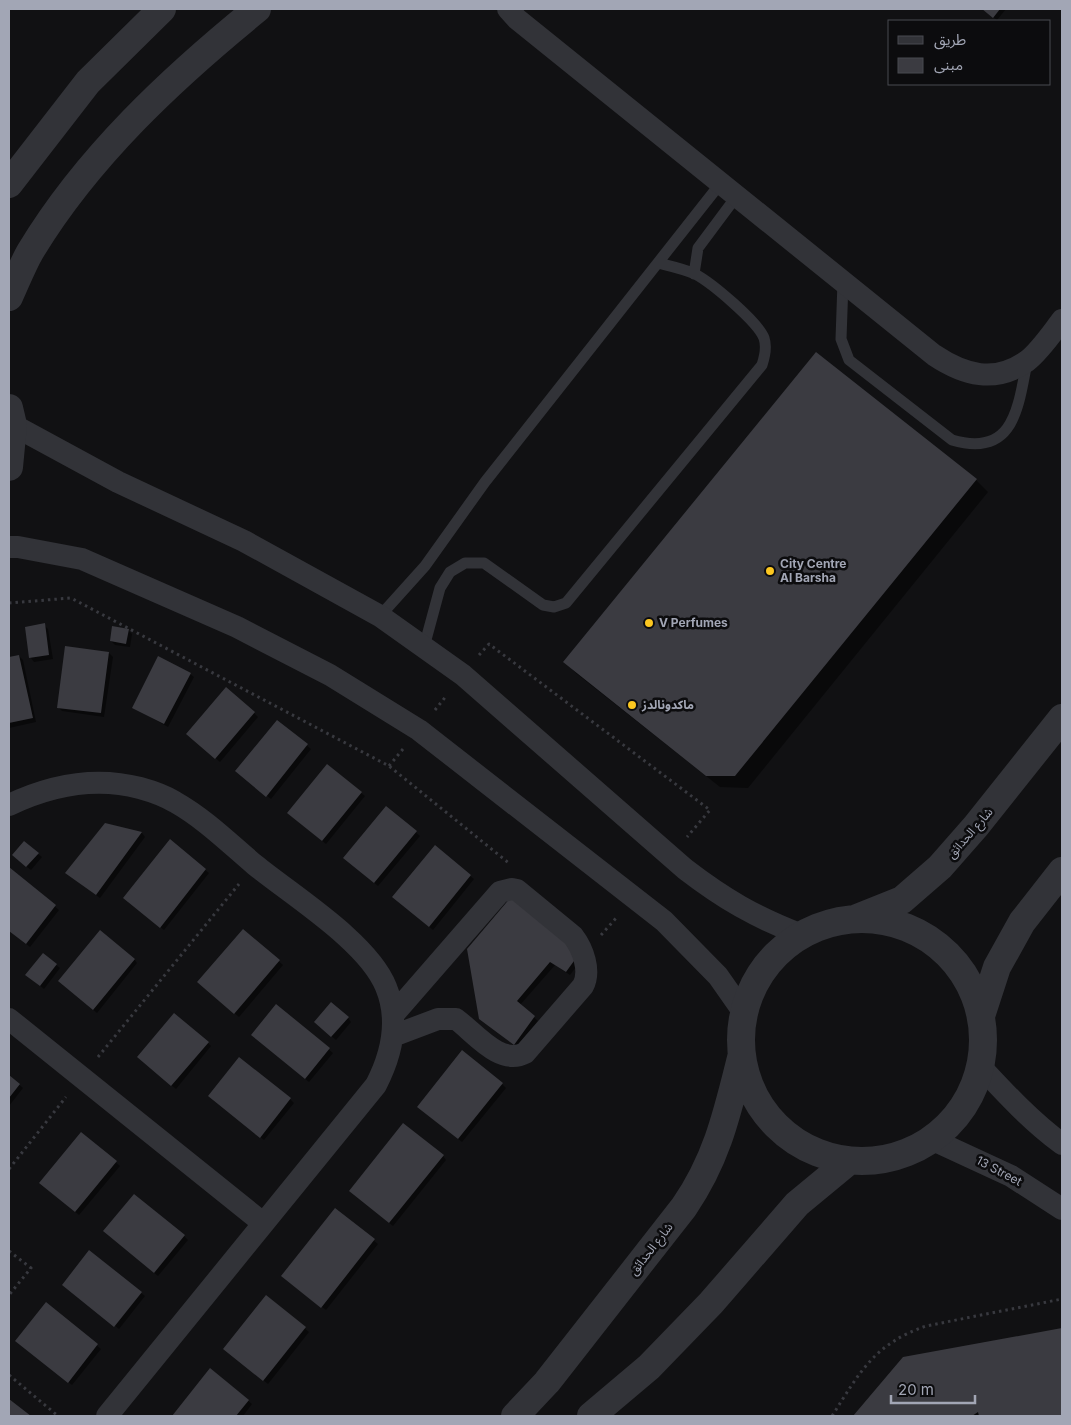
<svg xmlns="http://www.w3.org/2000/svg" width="1071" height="1425" viewBox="0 0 1071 1425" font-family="Inter,'Noto Sans Arabic',sans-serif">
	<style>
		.shadow { fill: #0007 }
		.building { fill: #3b3b41 }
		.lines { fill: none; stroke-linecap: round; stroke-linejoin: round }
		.path { stroke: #38393f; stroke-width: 3; stroke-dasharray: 2.5 4; stroke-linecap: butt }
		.service { stroke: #323338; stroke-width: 11 }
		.minor { stroke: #323338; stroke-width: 22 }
		.tertiary { stroke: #323338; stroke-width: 28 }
		.poi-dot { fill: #fcc720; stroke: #0c0c0e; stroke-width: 2 }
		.labels { text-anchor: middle; stroke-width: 5; stroke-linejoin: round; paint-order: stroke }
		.poi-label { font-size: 12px; font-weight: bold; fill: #a2a6b5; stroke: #0c0c0e; text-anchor: start }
		.street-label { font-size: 12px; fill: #a2a6b5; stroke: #0c0c0e }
	</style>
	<rect width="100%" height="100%" fill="#111113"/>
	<path class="shadow" d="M982,9h24l-9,11z
		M816,353l160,127 12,12 -240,296 -28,-1 -143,-113 -12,-12z
		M44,625l4,4 5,30 -19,3 -3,-4 -5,-30z
		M128,630l4,4 -2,13 -15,-2 -4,-4z
		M109,653l4,4 -9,60 -42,-6 -4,-4z
		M19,656l4,4 13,62 -27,6v-70z
		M190,674l4,3 -26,50 -35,-20z
		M254,713l4,4 -38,45 -28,-24z
		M277,721l34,28 -40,50 -30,-24z
		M361,793l4,3 -39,48 -33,-27z
		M387,808l33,28 -42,50 -29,-25z
		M105,825l37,8 3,4 -45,61 -33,-25z
		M38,854l4,3 -11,13 -14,-11z
		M9,869l50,41 -29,37 -21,-17z
		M205,870l4,3 -45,57 -36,-28z
		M470,876l4,3 -41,51 -35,-29z
		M243,931l40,34 -44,52 -36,-31z
		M468,949l114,10 -12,16 -15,-10 -35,40 18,16 -20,27 -33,-26z
		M134,959l3,4 -40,50 -34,-28z
		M56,965l4,3 -16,21 -13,-11z
		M276,1006l57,47 -24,29 -53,-43z
		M348,1018l3,4 -15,18 -17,-14z
		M208,1043l3,3 -35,43 -34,-28z
		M9,1076l14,12 -14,18z
		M502,1084l4,4 -44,54 -40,-32z
		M290,1099l4,4 -30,37 -51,-40z
		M82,1134l38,32 -41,49 -35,-29z
		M443,1156l3,4 -53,66 -39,-31z
		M335,1210l43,34 -52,66 -40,-30z
		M108,1235l76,1 4,4 -30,36z
		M67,1288l74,5 4,3 -26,33z
		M266,1297l43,35 -41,52 -40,-32z
		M46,1304l55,45 -29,36 -51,-41z
		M1062,1330v86h-207l49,-57z
		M210,1370l42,34 -9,12h-69z"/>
	<path class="building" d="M982,9h18l-7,9z
		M816,352l161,127 -242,297h-29l-143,-114z
		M45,623l4,32 -20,3 -4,-31z
		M112,626l17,3 -3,15 -16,-3z
		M65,646l44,6 -8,61 -44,-5z
		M19,655l14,63 -24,5v-66z
		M158,656l33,17 -27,51 -32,-16z
		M226,687l29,25 -40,47 -29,-25z
		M277,720l31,24 -42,53 -31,-26z
		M327,764l35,28 -40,49 -35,-28z
		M386,806l31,25 -43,52 -31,-25z
		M105,823l37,9 -46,63 -31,-22z
		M170,839l36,30 -46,59 -37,-30z
		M24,841l15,12 -13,14 -14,-12z
		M435,845l36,30 -42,52 -37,-30z
		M9,867l47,38 -30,39 -17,-13z
		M511,897l68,57 -13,18 -16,-10 -33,39 18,15 -21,29 -35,-26 -12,-70z
		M243,929l37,31 -46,54 -37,-32z
		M100,930l35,29 -42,51 -35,-29z
		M43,953l14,11 -17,22 -15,-11z
		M331,1002l18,15 -18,20 -17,-15z
		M276,1004l54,44 -25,31 -54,-44z
		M174,1013l35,29 -38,44 -34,-29z
		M462,1050l41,33 -45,56 -41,-32z
		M239,1057l52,41 -31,40 -52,-42z
		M9,1075l11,9 -11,14z
		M403,1123l41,32 -55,68 -40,-32z
		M81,1132l36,29 -42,51 -36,-29z
		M134,1194l51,41 -31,38 -51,-42z
		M335,1208l40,31 -54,69 -40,-32z
		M89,1250l53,42 -28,35 -52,-42z
		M266,1295l40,32 -43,54 -40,-32z
		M46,1302l52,42 -30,39 -53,-42z
		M1062,1328v88h-83l-1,-4 -6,4h-119l50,-59z
		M210,1368l39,32 -13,16h-64z
		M9,1399l22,17h-22z"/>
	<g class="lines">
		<path class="path" d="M9,603l62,-5 318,168 121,98
			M479,655l10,-11 221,166 -23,27
			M435,710l12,-15
			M389,766l14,-17
			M601,935l16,-18
			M98,1057l141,-173
			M9,1169l57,-72
			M9,1251l22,17 -22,27
			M9,1375l49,41
			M832,1416c28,-44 42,-72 94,-90l136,-27"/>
		<path class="service" d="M694,274l4,-26 38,-51
			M843,282l-2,57 8,21 103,80c62,18 66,-32 75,-78
			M380,616l45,-50 60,-84 235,-298
			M424,647l16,-59 10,-16 15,-9h19l59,42 11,2 12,-4 196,-238c3,-9 5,-18 2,-27 -6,-16 -52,-55 -69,-64 -11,-5 -25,-8 -37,-11"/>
		<path class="minor" d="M508,9l9,10 417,336c30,20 61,29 93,6 13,-10 25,-28 35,-41
			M13,425l105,57 126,59 136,75 83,59 222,194c39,30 70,48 117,66
			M9,547h9l64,12 155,68 93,48 89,55 245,191 54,55 26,37
			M9,805c42,-20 85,-29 131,-17 11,3 25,8 35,14 30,17 54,41 80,63 38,31 113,77 131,122 14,34 6,67 -10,98l-269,331
			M393,1015l107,-123 12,-3 5,1 56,46c10,13 18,35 10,50l-58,67c-25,13 -50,-20 -69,-34h-18l-45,17
			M9,1019l254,204
			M980,1066c26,28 51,55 82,78
			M931,1139l80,37 51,33"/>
		<path class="tertiary" d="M9,184l79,-102 74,-73
			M9,297c7,-15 13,-31 21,-45 57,-95 142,-174 227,-243
			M9,408l4,17 -4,42
			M857,918l45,-18 38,-33 36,-41 86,-108
			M741 1040a121 121 0 1 1 242 0a121 121 0 1 1-242 0Z
			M981,1016l16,-49 25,-45 40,-51
			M515,1416l32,-34 137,-175c33,-48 43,-93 57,-149
			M591,1416l58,-49 62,-64 86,-99 52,-43"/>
	</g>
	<g class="poi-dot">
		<circle cx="770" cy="571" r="5"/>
		<circle cx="649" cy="623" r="5"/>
		<circle cx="632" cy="705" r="5"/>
	</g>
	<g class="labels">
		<g class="poi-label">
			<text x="780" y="568">City Centre<tspan x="780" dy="14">Al Barsha</tspan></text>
			<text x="659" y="627">V Perfumes</text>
			<text x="642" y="709">ماكدونالدز</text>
		</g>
		<g class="street-label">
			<text transform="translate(970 833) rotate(-49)" y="4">شارع الحدائق</text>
			<text transform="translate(999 1171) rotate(28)" y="4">13 Street</text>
			<text transform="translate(651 1249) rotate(-52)" y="4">شارع الحدائق</text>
		</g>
	</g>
	<rect width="1071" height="1425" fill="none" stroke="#a2a6b5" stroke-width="20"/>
	<rect x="888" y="20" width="162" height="65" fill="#0c0c0e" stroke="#484a51"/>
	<rect x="898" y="36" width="25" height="8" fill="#323338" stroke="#484a51"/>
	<text x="934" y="45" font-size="15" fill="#a2a6b5">طريق</text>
	<rect x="898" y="58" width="25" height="15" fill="#3b3b41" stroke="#484a51"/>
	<text x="934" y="70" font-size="15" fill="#a2a6b5">مبنى</text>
	<path d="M891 1395v8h84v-8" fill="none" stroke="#a2a6b5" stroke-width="2.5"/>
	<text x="898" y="1395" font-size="15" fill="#a2a6b5" stroke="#0c0c0e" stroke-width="4" paint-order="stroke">20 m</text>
</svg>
